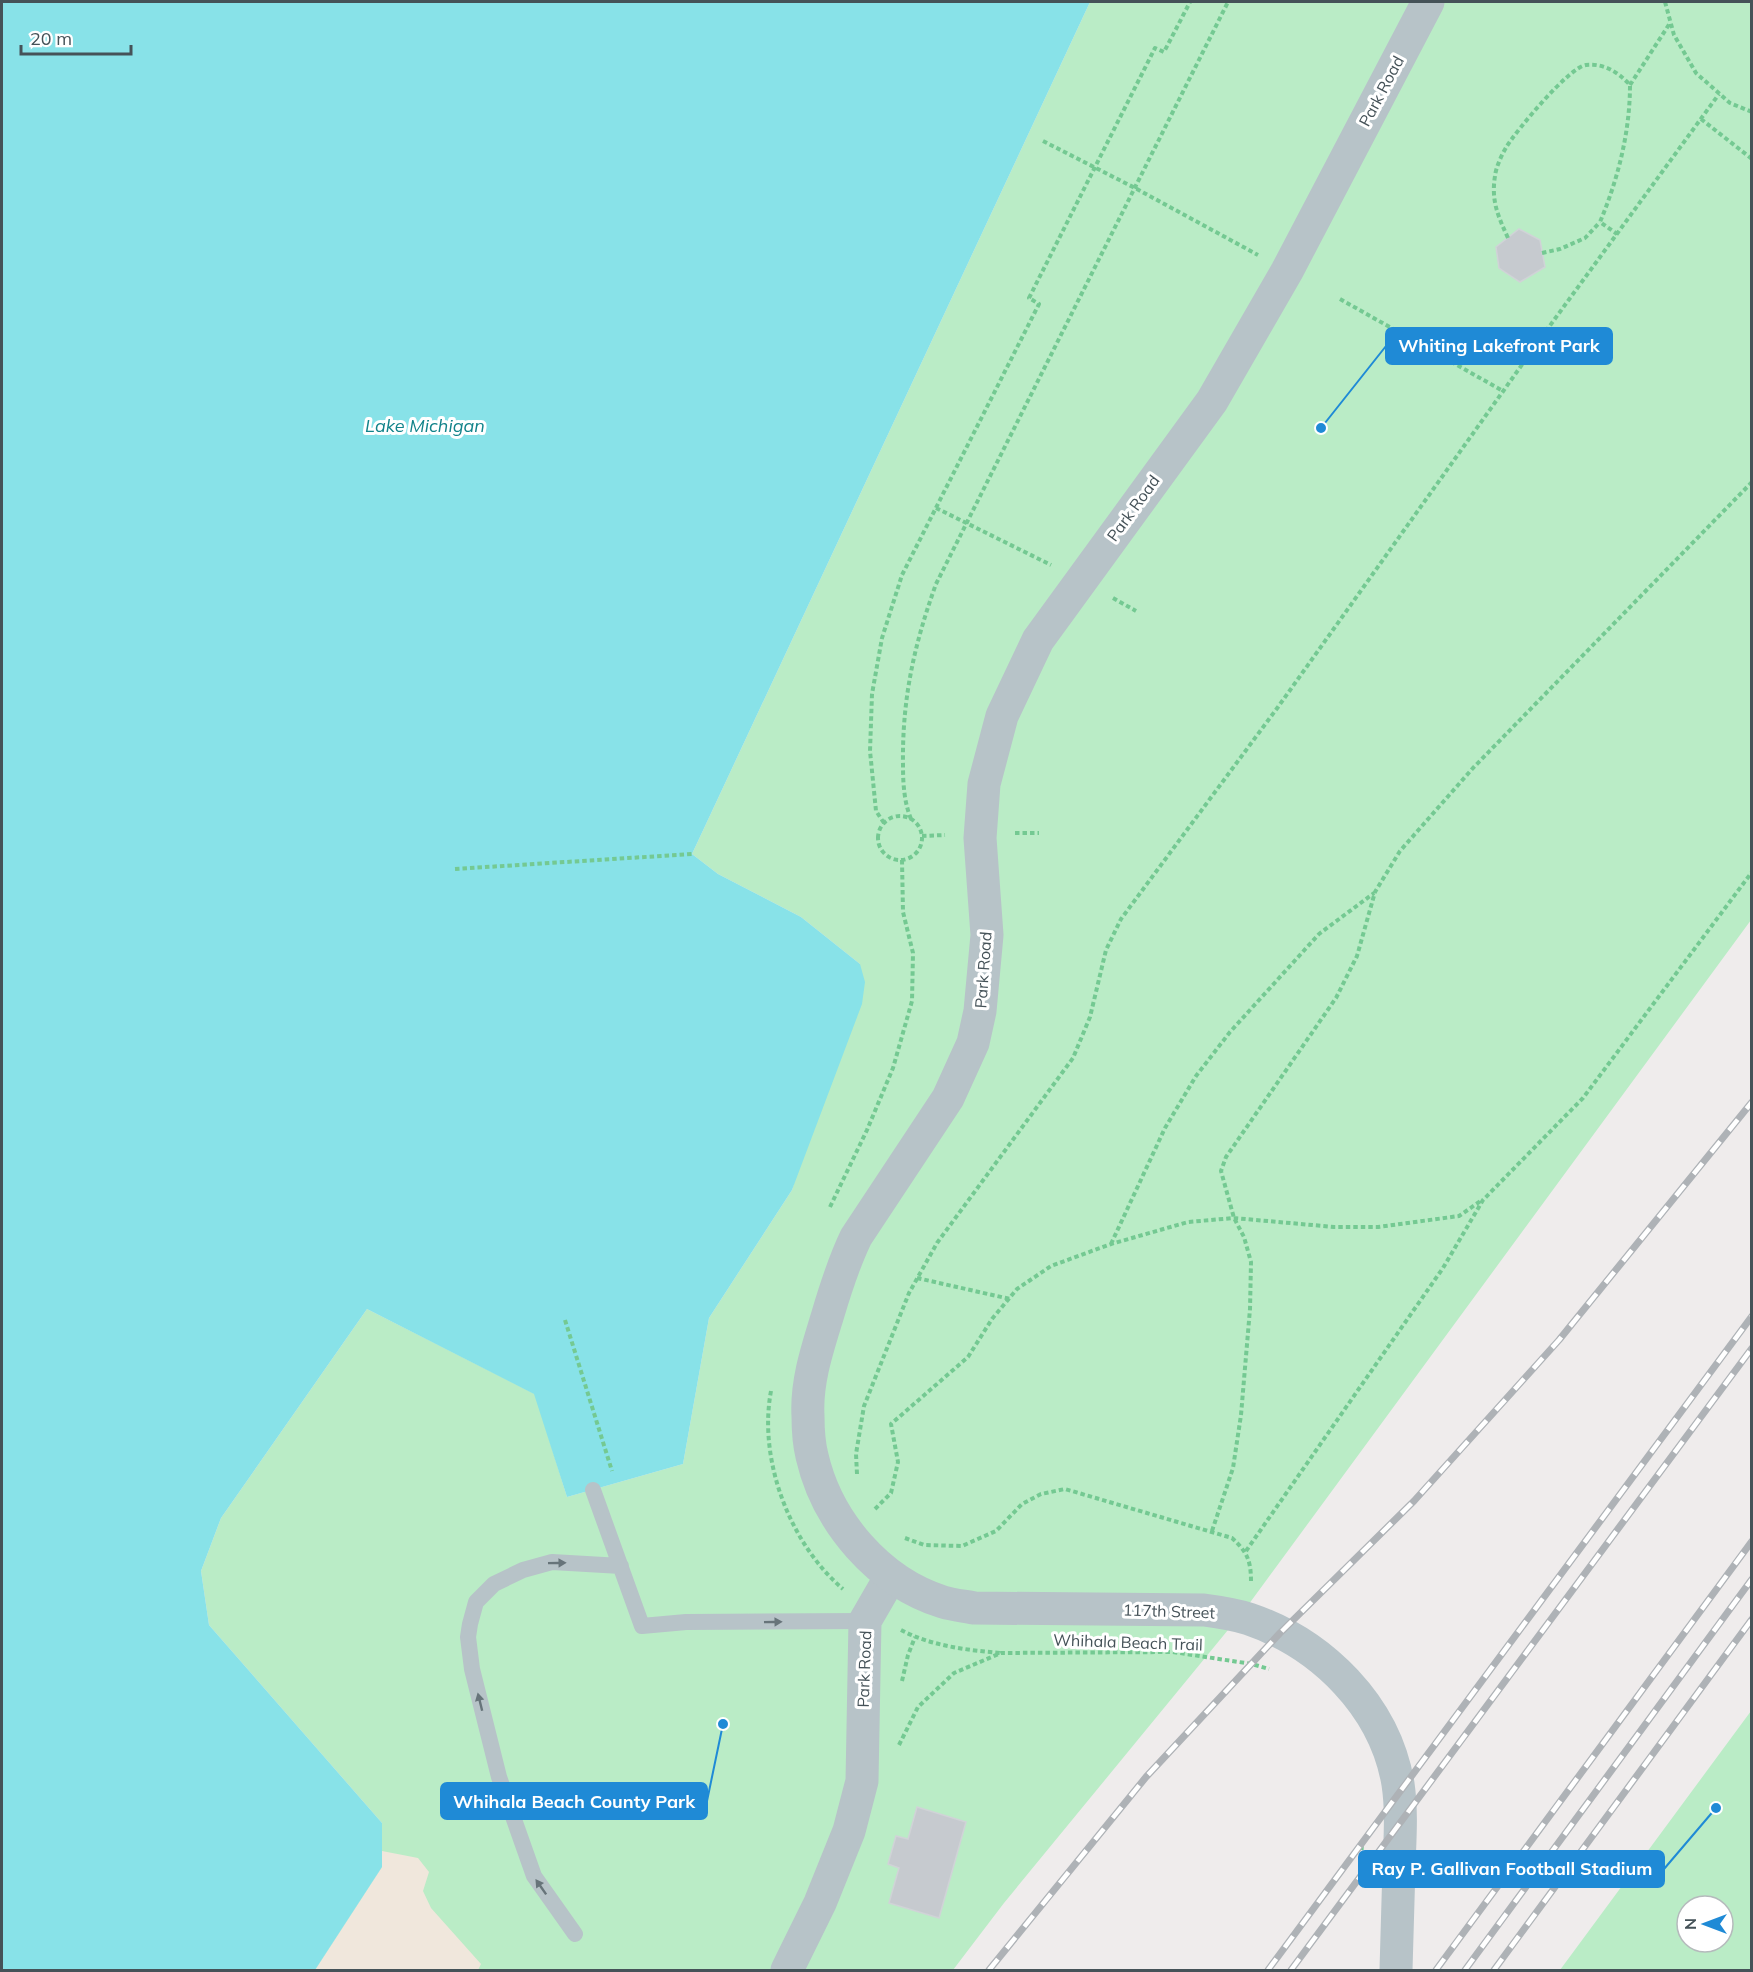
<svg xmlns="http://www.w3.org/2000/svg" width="1753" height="1972" viewBox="0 0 1753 1972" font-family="Mulish,sans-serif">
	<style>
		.green { fill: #baecc6; fill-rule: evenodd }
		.sand { fill: #f0e7dc }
		.water { fill: #88e2e8 }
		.building { fill: #c6cacf; stroke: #d0d3d7; stroke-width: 1.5 }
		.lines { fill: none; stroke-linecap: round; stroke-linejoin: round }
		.path { stroke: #74c992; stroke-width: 4; stroke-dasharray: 4.5 3; stroke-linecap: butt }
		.service { stroke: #b7c3c8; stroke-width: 16 }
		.minor { stroke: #b7c3c8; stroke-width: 33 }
		.tertiary { stroke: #b7c3c8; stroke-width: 33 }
		.rail-casing { stroke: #aeb2b6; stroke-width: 7 }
		.rail { stroke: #fff; stroke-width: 4.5; stroke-dasharray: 14; stroke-linecap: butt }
		.oneway { fill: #67747a }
		.labels { text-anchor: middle; stroke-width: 6; stroke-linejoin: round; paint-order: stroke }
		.street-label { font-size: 16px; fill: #455258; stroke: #fff }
		.water-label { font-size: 18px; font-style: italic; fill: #11838a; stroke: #fff }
		.leader { fill: none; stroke: #1f8ad6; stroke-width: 2 }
		.callout-dot { fill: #1f8ad6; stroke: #fff; stroke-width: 2 }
		.callout { fill: #1f8ad6; stroke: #1f8ad6; stroke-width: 2 }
		.callout-label { font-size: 18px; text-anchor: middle; font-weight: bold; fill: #fff }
	</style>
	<rect width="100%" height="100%" fill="#efecec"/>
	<path class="green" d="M1090,2h661v918l-505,688 -242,295 -51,67h-638l67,-103v-44l-173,-198 -8,-54 20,-53 146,-209 168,85 32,103 116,-33 26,-146 83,-128 68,-226 -59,-47 -83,-43 -26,-20z
		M1751,1711v259h-191zM1687,1906h36v36h-36z"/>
	<path class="sand" d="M382,1851l36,7 11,14 -6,19 8,17 50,56 -3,6h-163l67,-103z"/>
	<path class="water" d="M2,2h1088l-398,852 26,20 83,43 59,47 5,18 -3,22 -70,186 -83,128 -26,146 -116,33 -33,-103 -167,-85 -146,209 -20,53 8,54 173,198v44l-67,103h-313z"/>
	<path class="building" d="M1519,229l21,11 5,27 -25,15 -21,-14 -3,-21z
		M917,1807l49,15 -27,96 -50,-15 10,-35 -11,-4 8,-28 12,3z"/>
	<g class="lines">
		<path class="path" d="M1665,2l9,33 22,38 34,30 22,9
			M1630,85l40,-62
			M1701,119l51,40
			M1043,141l92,47 123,67
			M1508,238c-10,-22 -17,-37 -13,-62 1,-9 7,-22 12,-30 10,-16 62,-79 79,-81 18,-2 32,7 44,20 0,47 -12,94 -30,137l17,12
			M1542,253l18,-4 25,-11 15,-16
			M1340,299l163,92
			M936,508l115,57
			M1113,598l23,13
			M878 838a22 22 0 1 1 44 0a22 22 0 1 1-44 0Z
			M911,819c-7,-17 -8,-36 -8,-54 -1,-66 11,-120 33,-181l292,-582
			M884,823l-8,-12 -6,-60 2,-57 10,-56 20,-63 137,-271 -10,-6 126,-250 9,4 26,-50
			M1015,833h24
			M922,836l23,-1
			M455,869l237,-15
			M830,1207l37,-77 26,-62 19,-67 1,-48 -10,-41 -1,-52
			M1111,1244l54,-116 31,-52 34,-44 89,-98 55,-41
			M917,1278l93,21
			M565,1320l47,151
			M771,1391c-13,69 19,153 72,198
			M857,1474l-1,-20 8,-48 45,-113 28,-50 136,-185 17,-41 16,-67 15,-31 157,-212 268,-376 173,-237
			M875,1509l16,-16 7,-31 -7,-38 77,-67 24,-38 25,-30 34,-23 60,-22 77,-22 46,-4 100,9h44l81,-11 23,-16
			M1212,1531l21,-63 8,-53 9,-106 1,-47 -7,-25 -10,-19 -13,-47 5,-14 110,-159 21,-42 18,-64 25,-41 73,-83 279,-286
			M905,1538l19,7 38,1 34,-15 26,-27 19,-10 24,-5 167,49c15,14 19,22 19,44
			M1246,1551l197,-283 40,-68 100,-102 169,-226
			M901,1630c30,16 66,20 99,23
			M902,1681l6,-26 7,-18
			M899,1745l19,-38 36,-34 47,-20 172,-1 79,12 17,5
			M1361,1865l1,-25"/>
		<path class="service" d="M593,1490l49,136 44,-4 179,-1
			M575,1934l-41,-58 -35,-99 -27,-108 -4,-32 2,-13 6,-22 18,-18 29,-14 29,-8 69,4"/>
		<path class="minor" d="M787,1970l33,-67 29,-72 13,-50 3,-160 26,-45"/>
		<path class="tertiary" d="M1396,1970c1,-34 2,-69 3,-104 1,-28 3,-55 -1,-82 -13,-78 -76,-140 -149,-165 -15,-5 -30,-7 -45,-9l-230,-2c-10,-2 -21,-3 -31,-6 -64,-20 -116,-80 -131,-146 -3,-12 -4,-27 -4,-40 -2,-35 10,-69 20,-102 8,-27 16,-52 28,-77l92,-139 25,-55 7,-32 7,-76 -7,-97 4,-54 18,-68 36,-76 174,-239 75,-130 141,-269"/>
		<defs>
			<path id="rail" d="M989,1970l157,-193 134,-144 134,-132 145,-161 193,-238
				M1268,1970l484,-654
				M1291,1970l461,-622
				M1436,1970l316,-429
				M1465,1970l287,-391
				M1494,1970l258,-351"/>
		</defs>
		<use href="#rail" class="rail-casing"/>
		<use href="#rail" class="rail"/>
	</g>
	<defs><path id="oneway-solid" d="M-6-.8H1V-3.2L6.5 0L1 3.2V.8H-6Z" transform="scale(1.5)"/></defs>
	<g class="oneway">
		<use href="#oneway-solid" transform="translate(557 1563) rotate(-1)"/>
		<use href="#oneway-solid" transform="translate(773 1622) rotate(-1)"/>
		<use href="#oneway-solid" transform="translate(480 1702) rotate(-104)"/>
		<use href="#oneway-solid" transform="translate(541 1887) rotate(-125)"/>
	</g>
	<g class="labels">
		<g class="street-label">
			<text transform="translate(1381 91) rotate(-62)" y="6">Park Road</text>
			<text transform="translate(1133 508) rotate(-54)" y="6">Park Road</text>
			<text transform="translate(983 970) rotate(-86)" y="6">Park Road</text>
			<text transform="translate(1169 1611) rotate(2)" y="6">117th Street</text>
			<text transform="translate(1128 1642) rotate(2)" y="6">Whihala Beach Trail</text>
			<text transform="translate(864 1669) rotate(-88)" y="6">Park Road</text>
		</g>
		<g class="water-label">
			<text x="425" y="432">Lake Michigan</text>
		</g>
	</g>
	<path class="leader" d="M1321 428L1386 346M723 1724L707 1801M1716 1808L1664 1869"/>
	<g class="callout-dot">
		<circle cx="1321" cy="428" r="6"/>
		<circle cx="723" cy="1724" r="6"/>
		<circle cx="1716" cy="1808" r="6"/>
	</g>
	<g class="callout">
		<rect x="1386" y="328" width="226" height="36" rx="6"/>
		<rect x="441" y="1783" width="266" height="36" rx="6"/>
		<rect x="1359" y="1851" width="305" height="36" rx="6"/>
	</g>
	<g class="callout-label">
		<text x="1499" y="352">Whiting Lakefront Park</text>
		<text x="574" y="1808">Whihala Beach County Park</text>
		<text x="1512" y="1875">Ray P. Gallivan Football Stadium</text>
	</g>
	<rect width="1753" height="1972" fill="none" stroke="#455258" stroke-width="6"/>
	<g transform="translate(1705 1924) rotate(270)"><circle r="28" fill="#ffffff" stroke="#b5babc" stroke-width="1.5"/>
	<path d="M0-4.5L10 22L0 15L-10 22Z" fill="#1f8ad6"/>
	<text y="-9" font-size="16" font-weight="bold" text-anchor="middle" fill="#455258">N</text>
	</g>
	<path d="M21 45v9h110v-9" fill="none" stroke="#455258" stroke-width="3"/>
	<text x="30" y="45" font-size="18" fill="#455258" stroke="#ffffff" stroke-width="4.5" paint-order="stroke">20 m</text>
</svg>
